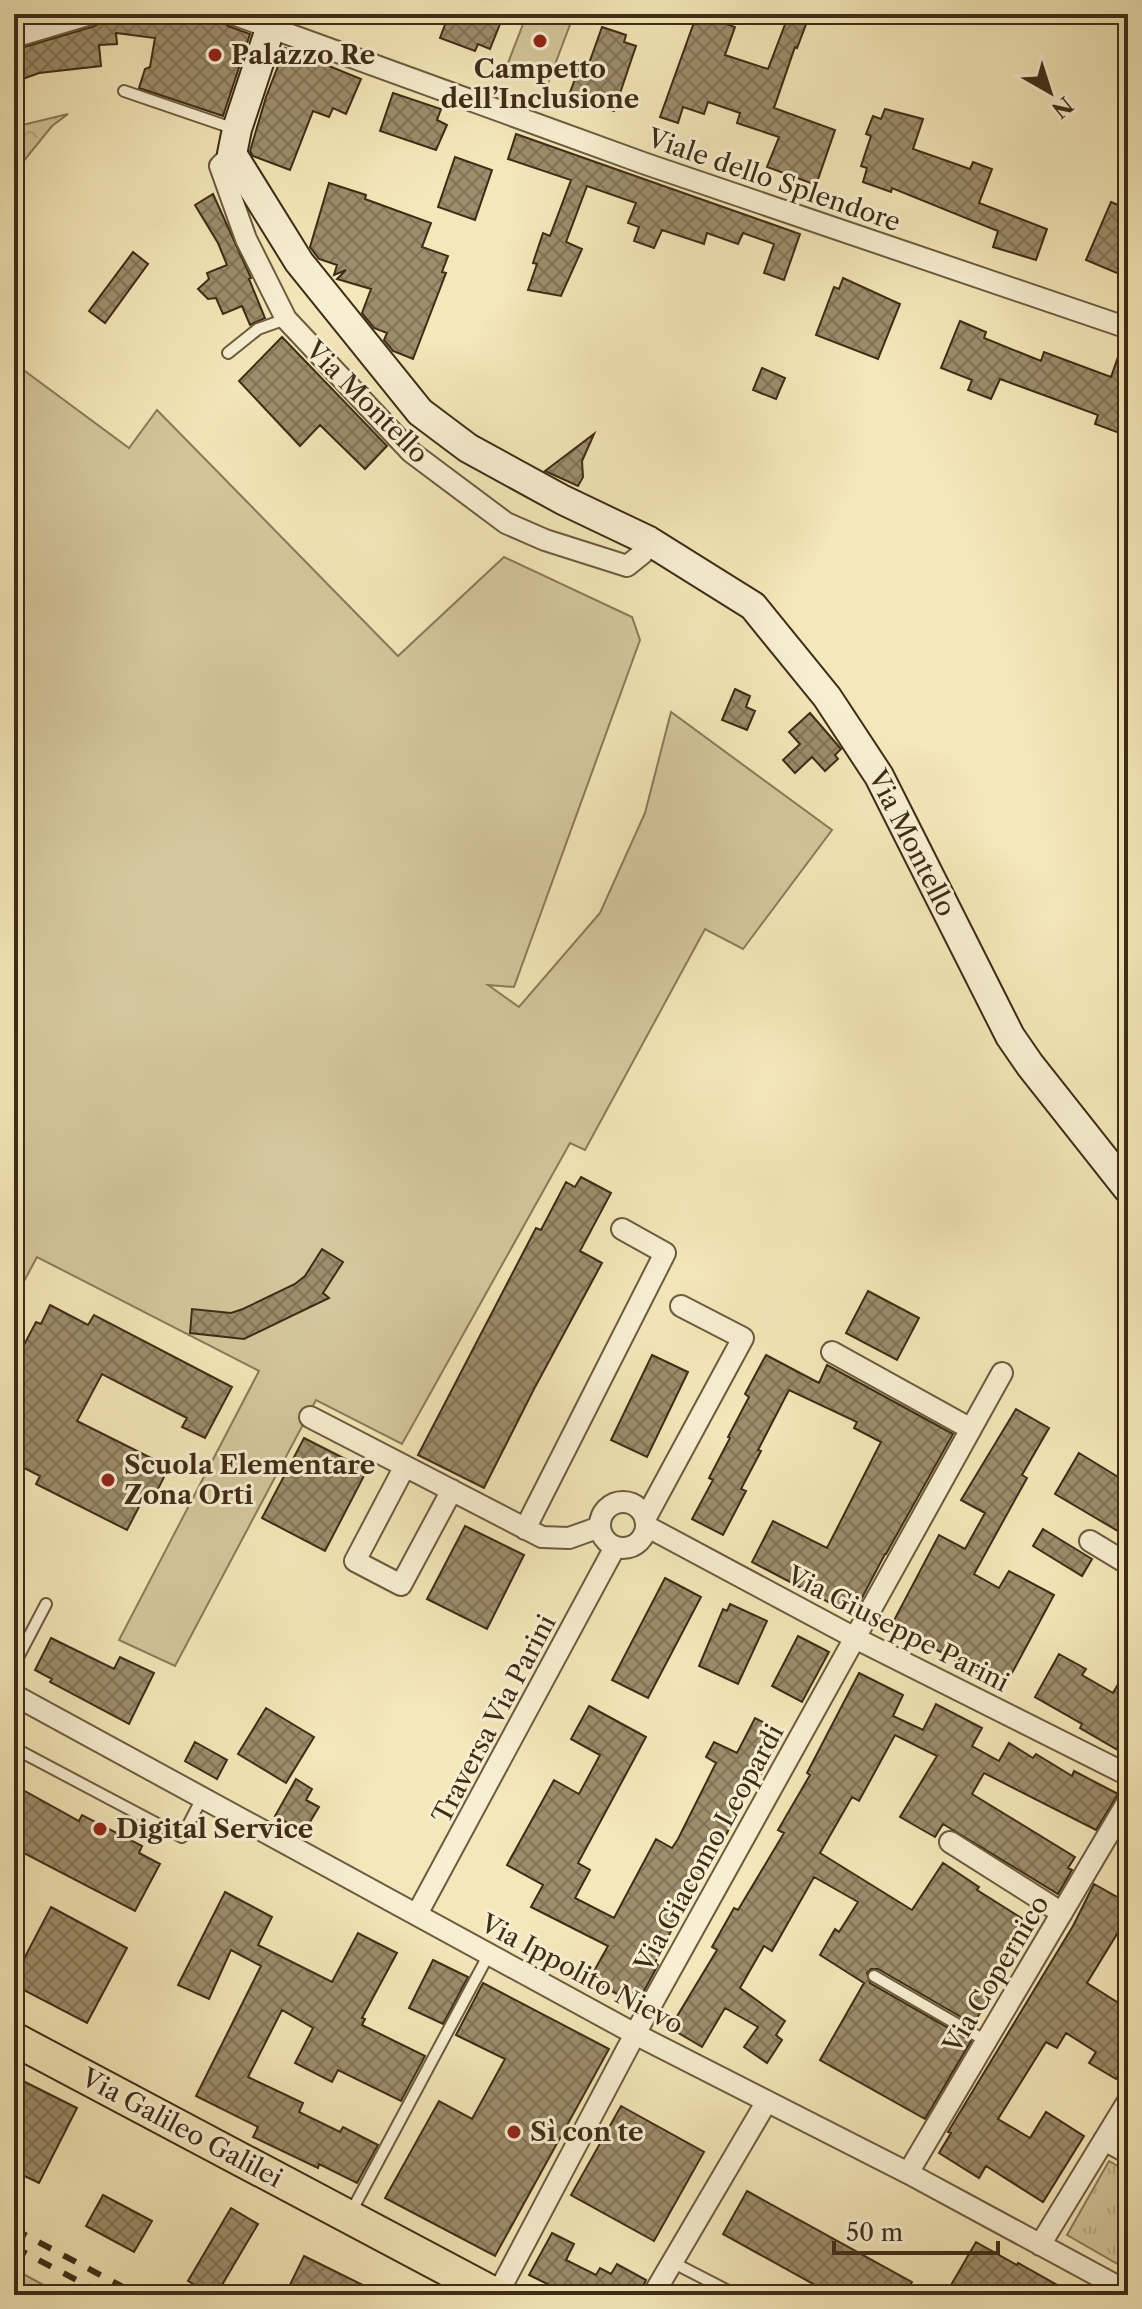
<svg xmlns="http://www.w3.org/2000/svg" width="1142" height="2309" viewBox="0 0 1142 2309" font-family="'Libre Caslon Text',serif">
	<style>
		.grass { fill: #d5c79d; stroke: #8a7a5a; stroke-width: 2 }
		.forest { fill: url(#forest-crowns); stroke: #8a7a5a; stroke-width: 2 }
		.park { fill: url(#park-tufts); stroke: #8a7a5a; stroke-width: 2 }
		.building { fill: url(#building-cross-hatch); stroke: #3e2c16; stroke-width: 2 }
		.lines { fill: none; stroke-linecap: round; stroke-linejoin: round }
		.lane-casing { stroke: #6c5b3f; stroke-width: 14 }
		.street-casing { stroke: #6c5b3f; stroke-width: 24 }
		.secondary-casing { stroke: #3e2c16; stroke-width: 32 }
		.primary-casing { stroke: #3e2c16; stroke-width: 36 }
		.lane { stroke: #f8efd2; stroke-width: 10 }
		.street { stroke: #f8efd2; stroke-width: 20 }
		.secondary { stroke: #f8efd2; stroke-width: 28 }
		.primary { stroke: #f4e7b9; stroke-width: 32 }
		.rail { stroke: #3e2c16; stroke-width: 6; stroke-dasharray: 14 14; stroke-linecap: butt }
		.poi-dot { fill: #8f2418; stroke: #f8efd2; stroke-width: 3 }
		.labels { text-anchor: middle; stroke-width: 6; stroke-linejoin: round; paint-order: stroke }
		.poi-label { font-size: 26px; font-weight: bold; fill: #3e2c16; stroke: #f8efd2; text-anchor: start }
		.street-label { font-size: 26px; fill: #3e2c16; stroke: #f8efd2 }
	</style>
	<defs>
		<pattern id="forest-crowns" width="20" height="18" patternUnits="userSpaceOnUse" patternTransform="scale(2)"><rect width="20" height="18" fill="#d5c79d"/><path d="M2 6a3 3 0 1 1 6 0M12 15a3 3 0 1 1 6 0" fill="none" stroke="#b8ab86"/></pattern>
		<pattern id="park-tufts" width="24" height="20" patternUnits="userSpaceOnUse" patternTransform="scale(2)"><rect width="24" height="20" fill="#d5c79d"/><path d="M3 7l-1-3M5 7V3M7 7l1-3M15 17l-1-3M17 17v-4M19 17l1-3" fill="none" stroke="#b8ab86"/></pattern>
		<pattern id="building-cross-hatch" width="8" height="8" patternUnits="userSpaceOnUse" patternTransform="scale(2)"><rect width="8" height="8" fill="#9d8d6b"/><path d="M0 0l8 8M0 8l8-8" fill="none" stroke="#817357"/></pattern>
	</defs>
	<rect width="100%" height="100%" fill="#f4e7b9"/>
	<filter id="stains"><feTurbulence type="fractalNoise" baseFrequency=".0025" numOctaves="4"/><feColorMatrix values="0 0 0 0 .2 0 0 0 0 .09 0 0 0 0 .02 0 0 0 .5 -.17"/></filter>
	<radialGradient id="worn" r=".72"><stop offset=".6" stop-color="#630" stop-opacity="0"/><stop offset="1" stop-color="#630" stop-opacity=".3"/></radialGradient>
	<path class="grass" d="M527,14h47l-26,69 -42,-15z
		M14,363l115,85 28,-38 241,246 106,-99 128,60 8,23 -126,347 -26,-2 31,22 81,-94 45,-100 26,-101 161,118 -89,119 -38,-20 -120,221 -15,-7 -168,301 -86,-44 -141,266 -56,-26 140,-269 -222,-114 -23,43z
		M14,2269l48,26h-48z"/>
	<path class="forest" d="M68,114l-16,12 -38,47v-46z"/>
	<path class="park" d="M1109,2161l19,11v98l-61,-35z"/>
	<path class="building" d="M104,14h116l3,8 5,4 22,8 -27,82 -84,-28 6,-19 5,-2 5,-29 -39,-5 1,11 -18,1 2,21 -62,7 -25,9v-32l81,-24 6,-4z
		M449,14h55l-14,35 -12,-5 -3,7 -35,-13z
		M697,14h20l-2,6 20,7 -10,28 43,14 21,-55h21l-13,34 -2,-1 -21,61 61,22 -19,55 -49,-18 12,-30 -42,-14 3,-10 -32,-11 -4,12 -21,-7 -5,16 -18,-6z
		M602,27l24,8 -2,7 12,4 -22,65 -45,-16 11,-29 7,3z
		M285,48l76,31 -15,35 -13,-6 -4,9 -16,-6 -23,59 -37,-14 -3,-5 16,-54z
		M393,93l48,16 -4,11 10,5 -11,25 -56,-19z
		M885,109l38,10 -10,30 57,20 3,-7 19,7 -13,34 68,26 -11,31 -43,-13 5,-16 -106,-43 -1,4 -28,-10 4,-14 -6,-2 10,-30 -5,-2 7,-18 8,3z
		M516,134l284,100 -16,46 -20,-7 10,-29 -31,-11 -5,11 -31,-11 -3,11 -42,-14 -8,18 -20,-7 5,-14 -11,-4 8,-20 -49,-17 -21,56 16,7 -21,47 -33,-6 9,-26 -4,-1 10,-30 7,3 21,-56 -63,-21z
		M455,157l37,13 -17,50 -37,-13z
		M329,183l37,12 -1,4 66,24 -9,24 26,9 -6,16 4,1 -33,86 -20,-8 -9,-11 3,-7 -13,-5 -12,-15 9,-24 -34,-10 9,-9 -12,5 3,-10 -18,-6 -9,-12z
		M213,194l38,84 -2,1 16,39 -15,7 -8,-19 -19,8 -7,-16 -8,1 -10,-10 11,-10 -2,-6 20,-8 -9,-22 -23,-38z
		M1111,202l17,7v57l-4,10 -38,-16z
		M133,252l15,12 -43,59 -16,-12z
		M843,278l57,26 -22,55 -62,-24 18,-48 5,2z
		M960,321l26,11 -2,6 57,23 3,-9 67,25 13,-37 4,1v95l-33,-12 3,-9 -98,-36 -9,20 -23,-9 4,-10 -31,-12z
		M282,337l105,109 -22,23 -45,-44 -20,21 -61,-65z
		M762,368l23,10 -9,21 -23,-9z
		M594,434l-12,27 1,16 -5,9 -33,-15z
		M735,689l15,7 -4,11 9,4 -8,19 -25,-10z
		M810,713l31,36 -6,6 3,4 -13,12 -13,-14 -17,16 -12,-13 17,-16 -11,-12z
		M581,1177l30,16 -31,58 22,12 -68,126 -50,99 -66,-33 118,-227 5,2 25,-48 9,5z
		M322,1249l21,13 -20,31 6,5 -85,41 -54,-6 2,-24 39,4 12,-4 52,-25 10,-8z
		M868,1291l51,27 -22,42 -51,-27z
		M50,1305l38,20 6,-10 138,72 -27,51 -23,-11 5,-9 -85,-44 -25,47 92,46 -19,38 -8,-4 -15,29 -91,-46 4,-8 -26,-13v-74l8,-16 -8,-4v-5l22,-42 5,2z
		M652,1355l36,17 -41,85 -36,-17z
		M766,1355l53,28 8,-18 126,69 -67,120h-1l-32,61 -101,-53 21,-41 54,27 54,-106 -27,-14 3,-6 -68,-32 -31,60 3,1 -20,38 5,2 -23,44 -31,-16 21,-39 -4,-2 21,-40 -2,-1 21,-40 -4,-3z
		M1016,1409l33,19 -27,47 5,3 -53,96 25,14 10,-17 45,24 -49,91 -114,-60 48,-91 26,14 20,-36 -24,-13z
		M304,1438l63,32 -42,81 -63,-33z
		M1079,1453l49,30v54l-73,-43z
		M465,1526l59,29 -37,74 -60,-30z
		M1043,1529l49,30 -10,17 -49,-30z
		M665,1578l36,19 -53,101 -36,-18z
		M730,1604l37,17 -29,63 -39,-18 24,-57 4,2z
		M798,1636l31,16 -27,50 -30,-16z
		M51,1638l63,31 6,-12 34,16 -25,51 -79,-42 2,-3 -17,-9z
		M1059,1654l27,15 -4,6 31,18 15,-26v89l-48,-28 2,-4 -47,-27z
		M859,1673l44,22 -10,21 30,14 13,-26 46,24 -10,18 27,15 10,-18 24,15 3,-4 36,22 2,-5 44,23 -22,36 -112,-57 -12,21 103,63 -7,11 4,2 -14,24 -115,-70 -8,13 -35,-20 37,-61 -42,-21 -36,66 -7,-4 -32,56 92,57 31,-47 36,24 -2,3 46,29 -15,23 6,4 -16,26 6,4 -31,48 -95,-55h-7l-4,4 3,10 101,58 -46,78 -105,-59 44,-77 -44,-28 15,-26 4,3 19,-30 -44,-25 -42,74 -8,-5 -24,42 45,33 -9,14 6,5 -15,23 -23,-16 14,-20 -33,-19 -23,39 -32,-19 47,-78 -5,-3 22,-39 4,2 46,-77 -6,-3 32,-55 -3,-2z
		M589,1706l57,31 -68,126 12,7 -15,28 39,20 42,-79 16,9 6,-9 38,-76 -10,-6 8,-15 23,11 18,-35 28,14 -27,51 -3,-1 -28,55 -2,-1 -40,71 -28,56 3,2 -21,39 -48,-24 19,-34 -77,-39 12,-22 -36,-20 47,-85 25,14 21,-39 -29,-16z
		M266,1708l48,29 -28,46 -48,-29z
		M195,1742l32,18 -10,19 -32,-18z
		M296,1779l16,10 -6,11 13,7 -15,25 -29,-16z
		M14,1785l65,36 3,-6 60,31 -3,7 21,11 -25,47 -121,-63z
		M1094,1884l34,19v13l-41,67 41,26v51l-12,19 -27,-16 7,-11 -30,-19 -9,15 -11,-6 -48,77 32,19 16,-26 38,24 -41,66 -57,-36 -7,12 -40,-25 12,-20 -3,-1 125,-206z
		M225,1892l47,25 -14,28 74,37 26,-49 39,20 -35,65 3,1 -3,6 63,31 -24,45 -63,-31 -6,12 -37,-19 18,-35 -31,-18 -34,67 55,26 -4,9 41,20 3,-5 35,18 -21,38 -38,-19 -1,4 -65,-31 5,-10 -62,-31 65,-130 -30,-16 -22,49 -31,-14z
		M51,1907l76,41 -40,75 -73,-38v-7z
		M433,1960l35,17 -25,47 -34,-16z
		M483,1983l126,66 -114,207 -110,-58 54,-97 33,18 33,-60 -49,-24z
		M23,2081l54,27 -38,75 -25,-12v-73z
		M621,2106l83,46 -50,89 -83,-46z
		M747,2191l165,91 -8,13h-71l-110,-61z
		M103,2195l49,26 -18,31 -48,-26z
		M231,2208l27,16 -42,71h-4l-24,-14z
		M552,2233l22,11 -8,16 30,15 4,-7 11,6 6,-10 29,16 -7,15h-69l-41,-20z
		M976,2242l41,23 1,-2 57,32h-111l-13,-10z
		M304,2256l79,39h-98z"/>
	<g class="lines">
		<defs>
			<path id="lane" d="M124,91l111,38
				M228,353l30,-24 28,-10
				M14,1665l32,-61
				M14,1748l168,89 20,-39
				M874,1976l112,65
				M350,2214l139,-260
				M672,2262l64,33
				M948,2292l6,3"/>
			<path id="street" d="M20,14l22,14
				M233,14l413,150 482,164
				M14,37l77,-23
				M232,154l-12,12 26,73 40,80 125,133 95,71 39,17 82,26 15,-12 7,-13
				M832,1352l139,77
				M310,1417l232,120 27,1 31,-11
				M405,1466l-50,95 46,24 51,-95
				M600 1525a23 23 0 1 1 46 0a23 23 0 1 1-46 0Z
				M645,1519l98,-181 -62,-32
				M646,1526l209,112 273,137
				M525,1529l140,-276 -43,-24
				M1090,1541l38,23
				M14,1695l621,339 273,139 220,119
				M950,1842l112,71
				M417,1914l198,-367
				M1104,2140l24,13
				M908,2173l220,-372
				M1040,2245l88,-144
				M497,2295l138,-261 367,-661
				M653,2295l114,-194"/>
			<path id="secondary" d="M275,14l-38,115 -5,25 67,108 121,150 48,36 95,52 86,41 104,65 74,91 52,79 131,260 20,29 98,124"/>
			<path id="primary" d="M14,2039l482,256"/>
		</defs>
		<use href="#lane" class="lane-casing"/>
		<use href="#street" class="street-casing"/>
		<use href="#secondary" class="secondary-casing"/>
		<use href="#primary" class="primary-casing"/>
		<use href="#lane" class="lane"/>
		<use href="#street" class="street"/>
		<use href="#secondary" class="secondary"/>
		<use href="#primary" class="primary"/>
		<path class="rail" d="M14,2229l124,66
			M14,2247l91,48"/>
	</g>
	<g class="poi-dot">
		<circle cx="540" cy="41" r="8"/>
		<circle cx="215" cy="55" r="8"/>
		<circle cx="108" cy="1480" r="8"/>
		<circle cx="100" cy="1829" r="8"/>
		<circle cx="514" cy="2132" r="8"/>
	</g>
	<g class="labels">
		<g class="poi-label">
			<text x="231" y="64">Palazzo Re</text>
			<text x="540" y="78" text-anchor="middle">Campetto<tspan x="540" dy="30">dell’Inclusione</tspan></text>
			<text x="124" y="1474">Scuola Elementare<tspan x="124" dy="30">Zona Orti</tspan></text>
			<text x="116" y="1838">Digital Service</text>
			<text x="530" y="2141">Sì con te</text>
		</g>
		<g class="street-label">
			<text transform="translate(774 180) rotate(19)" y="9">Viale dello Splendore</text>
			<text transform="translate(367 402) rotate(45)" y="9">Via Montello</text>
			<text transform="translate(912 843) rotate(63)" y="9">Via Montello</text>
			<text transform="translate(898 1629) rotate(27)" y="9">Via Giuseppe Parini</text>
			<text transform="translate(494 1719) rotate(-62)" y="9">Traversa Via Parini</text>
			<text transform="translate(709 1848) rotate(-61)" y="9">Via Giacomo Leopardi</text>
			<text transform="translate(582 1974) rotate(28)" y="9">Via Ippolito Nievo</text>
			<text transform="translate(996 1974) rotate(-59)" y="9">Via Copernico</text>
			<text transform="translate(182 2128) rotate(28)" y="9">Via Galileo Galilei</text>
		</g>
	</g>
	<rect width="1142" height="2309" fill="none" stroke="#f4e7b9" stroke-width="48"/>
	<rect x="16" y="16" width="1110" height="2277" fill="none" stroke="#3e2c16" stroke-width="4"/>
	<rect x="24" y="24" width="1094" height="2261" fill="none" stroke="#3e2c16" stroke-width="2"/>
	<g transform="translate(1050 92) rotate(141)" stroke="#f8efd2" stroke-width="6" paint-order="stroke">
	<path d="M0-6L14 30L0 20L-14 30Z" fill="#3e2c16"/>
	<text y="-12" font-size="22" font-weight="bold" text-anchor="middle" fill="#3e2c16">N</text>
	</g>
	<path d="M834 2241v12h164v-12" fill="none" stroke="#3e2c16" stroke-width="4"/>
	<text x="846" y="2241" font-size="24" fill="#3e2c16" stroke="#f8efd2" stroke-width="6" paint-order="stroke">50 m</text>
	<rect width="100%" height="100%" filter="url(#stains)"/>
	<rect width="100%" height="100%" fill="url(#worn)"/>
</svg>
